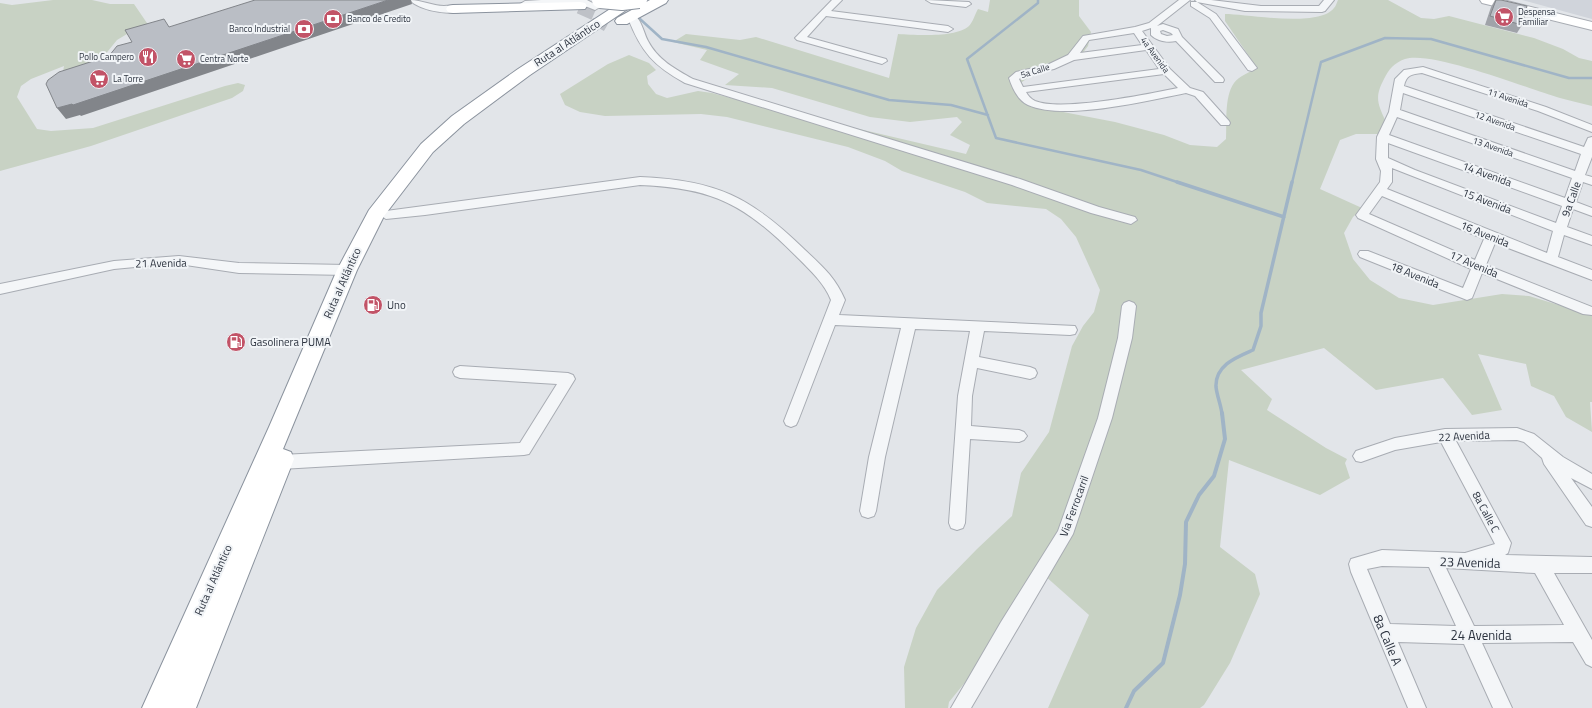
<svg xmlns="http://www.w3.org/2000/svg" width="1592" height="708" viewBox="0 0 1592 708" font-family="'Titillium Web',sans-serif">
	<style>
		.built { fill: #d0d4db }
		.green { fill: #c8d2c4 }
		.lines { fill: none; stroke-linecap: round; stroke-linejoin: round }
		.stream-far2 { stroke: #a0b4c6; stroke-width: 2.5 }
		.stream-far1 { stroke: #a0b4c6; stroke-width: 3.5 }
		.stream { stroke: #a0b4c6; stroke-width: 4 }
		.highway-tunnel { stroke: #bec1c7; stroke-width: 16; stroke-dasharray: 16 8; stroke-linecap: butt }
		.street-casing { stroke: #a8acb3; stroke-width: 2 }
		.secondary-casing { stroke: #a8acb3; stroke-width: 2 }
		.highway-casing { stroke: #8b939e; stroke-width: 2 }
		.street { fill: #f4f6f8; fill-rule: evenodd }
		.secondary { fill: #fff; fill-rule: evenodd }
		.highway { fill: #fff; fill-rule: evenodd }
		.highway-bridge-casing { stroke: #8b939e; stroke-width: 18; stroke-linecap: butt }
		.highway-bridge { stroke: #fff; stroke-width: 16 }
		.wall { fill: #a0a3a9 }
		.shaded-wall { fill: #82858a }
		.building { fill: #babec5; stroke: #82858a }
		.labels { text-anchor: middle; stroke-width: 4; stroke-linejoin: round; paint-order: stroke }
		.far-poi-label { font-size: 9px; fill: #2c333f; stroke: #f1f4f7; text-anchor: start }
		.far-street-label { font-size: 9px; fill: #2c333f; stroke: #f1f4f7 }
		.street-label { font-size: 11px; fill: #2c333f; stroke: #f1f4f7 }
		.poi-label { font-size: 11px; fill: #2c333f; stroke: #f1f4f7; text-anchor: start }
		.near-street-label { font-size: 13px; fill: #2c333f; stroke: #f1f4f7 }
	</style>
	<rect width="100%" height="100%" fill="#e2e5e9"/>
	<path class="built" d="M1522,0h70v19z"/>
	<path class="green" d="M53,0h39l18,4h24l15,22 -22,8 -10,6 -13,16 -11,7 -31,14 2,-11 -33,13 -10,7 -4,11 20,32 14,2 42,-3 132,-42 13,-3 7,2 -2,6 -11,7 -141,48 -91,25v-168l12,2z
		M990,0h89v16l12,16 -3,14 -6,8 -44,17 -16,11 -1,12 11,12 83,16 49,13 26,10 27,2 9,-8c1,-16 -2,-42 8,-56 5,-7 16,-11 23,-15l-32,-47v-7c22,0 94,14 109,-6 2,-2 3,-6 4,-8h50l33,18 13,1 15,-3 85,22 29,11 16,9 13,3v45c-11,-3 -22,-5 -32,-8 -31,-9 -129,-48 -155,-39 -11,4 -16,10 -21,20 -10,19 -6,25 2,43l-8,12h-22l-16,6 -20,49 42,19 -9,9 -9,16 9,26 17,21 29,18 34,7 69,-11 27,2 63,19v87h-2l2,30 -26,-15 -12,-21 -23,-10 -5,-22 -48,-10 24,56 -30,5 -29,-37 -67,12 -52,-42 -83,22 31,29 -5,11 59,38 21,11 -2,4 5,15 -30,17 -91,-35 -9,87 35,27 5,20 -30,69 -26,42 -4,3h-152l41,-93 -45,-40 -59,83 -36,44 -1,6h-43l-1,-41 12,-39 21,-38 40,-41 35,-33 9,-43 28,-41 23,-86 11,-20 11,-14 6,-22 -24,-53 -15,-18 -15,-10 -59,-6 -22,-11 -63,-21 -17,-10 -37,-14 -121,-30 -26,-3 -96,2 -25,-4 -15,-7 -5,-11 48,-30 21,-9 20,8 7,7 -9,6 1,8 8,10 11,4 31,-7 14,2 45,12 209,49 4,-9 -20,-10 12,-13 -5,-5 -47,5 -40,-5 -98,-29 -47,-3 14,-11 -39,-14 7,-10 -34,-8 13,-8 54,6 16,-3 133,41 9,-44c17,1 58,4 71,-8 4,-4 6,-12 9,-17l10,3z"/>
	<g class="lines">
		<path class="stream-far2" d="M1038,0v3l-71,56 29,79 145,32 39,13
			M640,19l22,20 44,8 183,53 62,5 37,10
			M1292,183l29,-121 64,-24 46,1 138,39h23"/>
		<path class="stream-far1" d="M1177,182l107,35
			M1222,414c-1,-9 -5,-18 -6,-27 -1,-22 21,-30 37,-37l8,-24v-13l31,-131"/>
		<path class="stream" d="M1126,708l8,-17 29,-28 17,-68 5,-31 1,-42 13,-27 15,-19 11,-37 -3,-26"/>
		<path class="highway-tunnel" d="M580,6l16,7 4,9 -3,5"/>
		<defs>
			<path id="street" d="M410,0c12,0 22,6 34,6 8,0 19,-3 25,2 -11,10 -50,3 -59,-8z
				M541,0h46l13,7 -5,3 -10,-4 -17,-3 -43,4 -5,-3 5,-3z
				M832,0h10l-11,11 117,15 5,3 -5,3 -122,-16 -19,21 79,22 1,2 -5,3 -85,-24 -2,-2 2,-2z
				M926,0l43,2 2,2 -5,3 -35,-4z
				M1179,0h11l-33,26 6,-2 15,5 4,8 41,41 1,2 -1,2h-8l-39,-41c-9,2 -19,0 -25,-6v-7l-9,3 28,38 20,19 13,4 26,29 1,2 -1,2h-8l-26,-29 -9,-3c-40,8 -122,28 -158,12 -10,-4 -16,-18 -19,-27l7,-6 31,-7 21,-10 15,-19 52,-9 14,-4zM1163,30l8,3 2,2 -6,1 -6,-2 -1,-3zM1134,33l8,12 -62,8 9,-13zM1146,50l13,19 -136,18 -4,-8 4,-3 31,-7 20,-9zM1164,74l14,14c-30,6 -116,24 -143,13 -4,-2 -7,-5 -9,-9z
				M1195,0h16l50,6h58l5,-6h10l-9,11 -3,1 -77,-1 -48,-9 19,12 41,54 -5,3 -4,-1 -38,-52 -19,-12v-4h6z
				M633,15c8,2 11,19 15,26 10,19 27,28 45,38l327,100 79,28 36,10 2,3 -6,4 -40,-11 -79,-28 -327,-102c-31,-17 -44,-31 -57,-65z
				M1423,67l123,40 46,18v7l-54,-21 -116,-38c-10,1 -16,2 -18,13l180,61 4,-9 4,-1v20l-7,18 7,2v8l-9,-3 -7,20 16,6v8l-19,-7 -6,18 25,9v9l-28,-10 -6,22 34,13v10l-97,-37 -9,22 106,42v8l-9,-1 -101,-41 -10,25 -5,2 -107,-43 -2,-3 2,-3h8l95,37 8,-19 -113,-51 -2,-3 24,-33 1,-11 -5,-12 1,-22 12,-25 6,-33 9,-9zM1403,93l178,61 -6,17 -175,-61zM1397,117l175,61 -7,20 -176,-63zM1388,143l174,63 -6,17 -141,-53 -27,-12zM1392,168l161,63 -6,22 -160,-64 5,-7zM1382,196l102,43 -9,21 -106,-46z
				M640,177c76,3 111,20 165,73 18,17 30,27 40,50l-6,15 236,11 2,4 -2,4 -5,1 -86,-4 -5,26 51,10 5,2 2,4 -2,4 -5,2 -53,-11 -5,28 -1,30 48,4 5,2 3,4 -3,4 -5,2 -49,-3 -5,84 -2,5 -6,2 -6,-2 -2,-5 9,-127 12,-65 -55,-2 -30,128 -9,54 -2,5 -6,2 -6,-2 -2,-5 9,-54 32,-129 -66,-3 -37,96 -2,4 -5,2 -5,-2 -2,-4 47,-121c-7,-17 -20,-29 -33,-42 -53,-53 -83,-70 -158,-73l-215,30 -39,4 -6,-4 6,-4z
				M179,256l60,7 108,2 5,2 1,3 -1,3 -5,2 -108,-2 -60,-9 -23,1 -42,4 -114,25v-10l114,-23z
				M1129,301l5,2 2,3 -4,32 -20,80 -39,116 -102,174h-20l50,-86 57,-91 40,-113 20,-80 4,-32 2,-3z
				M460,366l108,7 5,2 2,4 -46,75 -5,1 -243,14 -5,-2 -3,-5 3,-5 5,-2 239,-12 37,-59 -97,-6 -5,-2 -2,-4 2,-4z
				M1517,428l17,6 29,23 29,17v15l-21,-11 21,29v20l-6,-2 -42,-61 -2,-6 -18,-16 -7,-2 -61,1 55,102 -3,10 -3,2 87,2v16h-38l38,67v27l-6,-3 -13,-22 -91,1 30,65h-19l-29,-64 -66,-2 28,66h-18l-57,-136 -2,-8 2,-5 31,-9 83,3 30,-9 -54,-102 -46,8 -34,12 -5,-1 -3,-5 3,-5 39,-13 50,-9zM1382,566l47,1 27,59 -66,-2 -23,-55zM1446,568l89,5 29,52 -90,1z"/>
			<path id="secondary" d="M1480,0h23l89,22v8l-110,-27z"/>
			<path id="highway" d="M624,0h17l-111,75 -66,49 -31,28 -49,64 -27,54 -74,179 8,3 3,7 -98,249h-54l127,-281 68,-157 32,-60 52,-66 31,-28 66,-47z
				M650,0h18l-2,3 -39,21h-10l-2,-3 2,-3z
				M580,2l5,1 2,3 -2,3 -132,4 -5,-1 -2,-3 2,-3 5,-1z"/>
		</defs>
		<use href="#street" class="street-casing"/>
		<use href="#secondary" class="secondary-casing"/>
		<use href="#highway" class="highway-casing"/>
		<use href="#street" class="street"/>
		<use href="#secondary" class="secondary"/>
		<use href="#highway" class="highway"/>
		<defs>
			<path id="highway-bridge" d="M600,0l22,2 17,-2"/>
		</defs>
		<use href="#highway-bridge" class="highway-bridge-casing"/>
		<use href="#highway-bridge" class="highway-bridge"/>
	</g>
	<path class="wall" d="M1495,0h6l21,25 -5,8 -32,-8 6,-18z"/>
	<path class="shaded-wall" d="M388,0h23l1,4 -331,112 -1,-1 -14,4 -9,-11z"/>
	<path class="building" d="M255,0h133l-315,105 -1,-1 -15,4 -11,-24 2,-4 11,-8 50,-16 8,-10 15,-4 -7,-12 39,-11 5,8z
		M1496,0h5l26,6 -5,19 -32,-9z"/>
	<defs>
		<symbol id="supermarket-disc" viewBox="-11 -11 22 22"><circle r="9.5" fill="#c25367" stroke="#f1f4f7"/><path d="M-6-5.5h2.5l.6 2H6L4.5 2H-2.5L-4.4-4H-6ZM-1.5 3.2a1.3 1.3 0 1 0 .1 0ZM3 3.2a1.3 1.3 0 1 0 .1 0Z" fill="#fff"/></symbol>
		<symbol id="bank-disc" viewBox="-11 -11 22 22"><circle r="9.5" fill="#c25367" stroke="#f1f4f7"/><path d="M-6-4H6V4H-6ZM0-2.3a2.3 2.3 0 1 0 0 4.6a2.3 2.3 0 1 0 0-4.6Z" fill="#fff"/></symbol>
		<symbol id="restaurant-disc" viewBox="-11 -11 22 22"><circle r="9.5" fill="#c25367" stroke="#f1f4f7"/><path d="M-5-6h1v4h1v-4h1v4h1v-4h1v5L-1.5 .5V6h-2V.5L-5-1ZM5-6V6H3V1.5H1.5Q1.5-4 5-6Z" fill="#fff"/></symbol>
		<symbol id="fuel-disc" viewBox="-11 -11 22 22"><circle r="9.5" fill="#c25367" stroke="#f1f4f7"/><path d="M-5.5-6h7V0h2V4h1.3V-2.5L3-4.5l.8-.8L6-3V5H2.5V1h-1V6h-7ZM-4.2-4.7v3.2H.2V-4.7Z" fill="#fff"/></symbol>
	</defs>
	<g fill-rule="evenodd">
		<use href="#supermarket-disc" x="1493" y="6" width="22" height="22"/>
		<use href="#bank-disc" x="322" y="8" width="22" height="22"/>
		<use href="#bank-disc" x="293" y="18" width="22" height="22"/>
		<use href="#restaurant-disc" x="137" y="46" width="22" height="22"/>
		<use href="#supermarket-disc" x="175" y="48" width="22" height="22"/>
		<use href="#supermarket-disc" x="88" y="68" width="22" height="22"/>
		<use href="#fuel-disc" x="362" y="294" width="22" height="22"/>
		<use href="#fuel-disc" x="225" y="331" width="22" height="22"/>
	</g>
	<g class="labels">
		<g class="far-poi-label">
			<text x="1518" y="15">Despensa<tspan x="1518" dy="10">Familiar</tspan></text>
			<text x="347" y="22">Banco de Credito</text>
			<text x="290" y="32" text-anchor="end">Banco Industrial</text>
			<text x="134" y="60" text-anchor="end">Pollo Campero</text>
			<text x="200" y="62">Centra Norte</text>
			<text x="113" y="82">La Torre</text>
		</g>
		<g class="far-street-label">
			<text transform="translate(1155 55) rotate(54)" y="3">4a Avenida</text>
			<text transform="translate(1035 71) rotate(-17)" y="3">5a Calle</text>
			<text transform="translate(1508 98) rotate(18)" y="3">11 Avenida</text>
			<text transform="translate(1495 121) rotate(19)" y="3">12 Avenida</text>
			<text transform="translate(1493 147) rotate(19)" y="3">13 Avenida</text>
		</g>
		<g class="street-label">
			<text transform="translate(567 43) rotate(-33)" y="4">Ruta al Atlántico</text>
			<text transform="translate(1487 174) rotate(20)" y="4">14 Avenida</text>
			<text transform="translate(1571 199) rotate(-70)" y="4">9a Calle</text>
			<text transform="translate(1487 201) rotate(21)" y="4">15 Avenida</text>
			<text transform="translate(1485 234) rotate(22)" y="4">16 Avenida</text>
			<text transform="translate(161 263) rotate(-1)" y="4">21 Avenida</text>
			<text transform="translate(1474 264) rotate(23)" y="4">17 Avenida</text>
			<text transform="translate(1415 275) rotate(22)" y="4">18 Avenida</text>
			<text transform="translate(342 283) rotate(-66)" y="4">Ruta al Atlántico</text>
			<text transform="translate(1464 436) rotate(-3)" y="4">22 Avenida</text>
			<text transform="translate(1074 506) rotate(-70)" y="4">Via Ferrocarril</text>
			<text transform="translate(1486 512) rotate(62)" y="4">8a Calle C</text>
			<text transform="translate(213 580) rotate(-66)" y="4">Ruta al Atlántico</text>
		</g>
		<g class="poi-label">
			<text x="387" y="309">Uno</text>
			<text x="250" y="346">Gasolinera PUMA</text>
		</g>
		<g class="near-street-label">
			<text transform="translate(1470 562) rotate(2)" y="5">23 Avenida</text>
			<text x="1481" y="640">24 Avenida</text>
			<text transform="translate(1388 640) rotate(67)" y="5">8a Calle A</text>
		</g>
	</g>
</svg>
